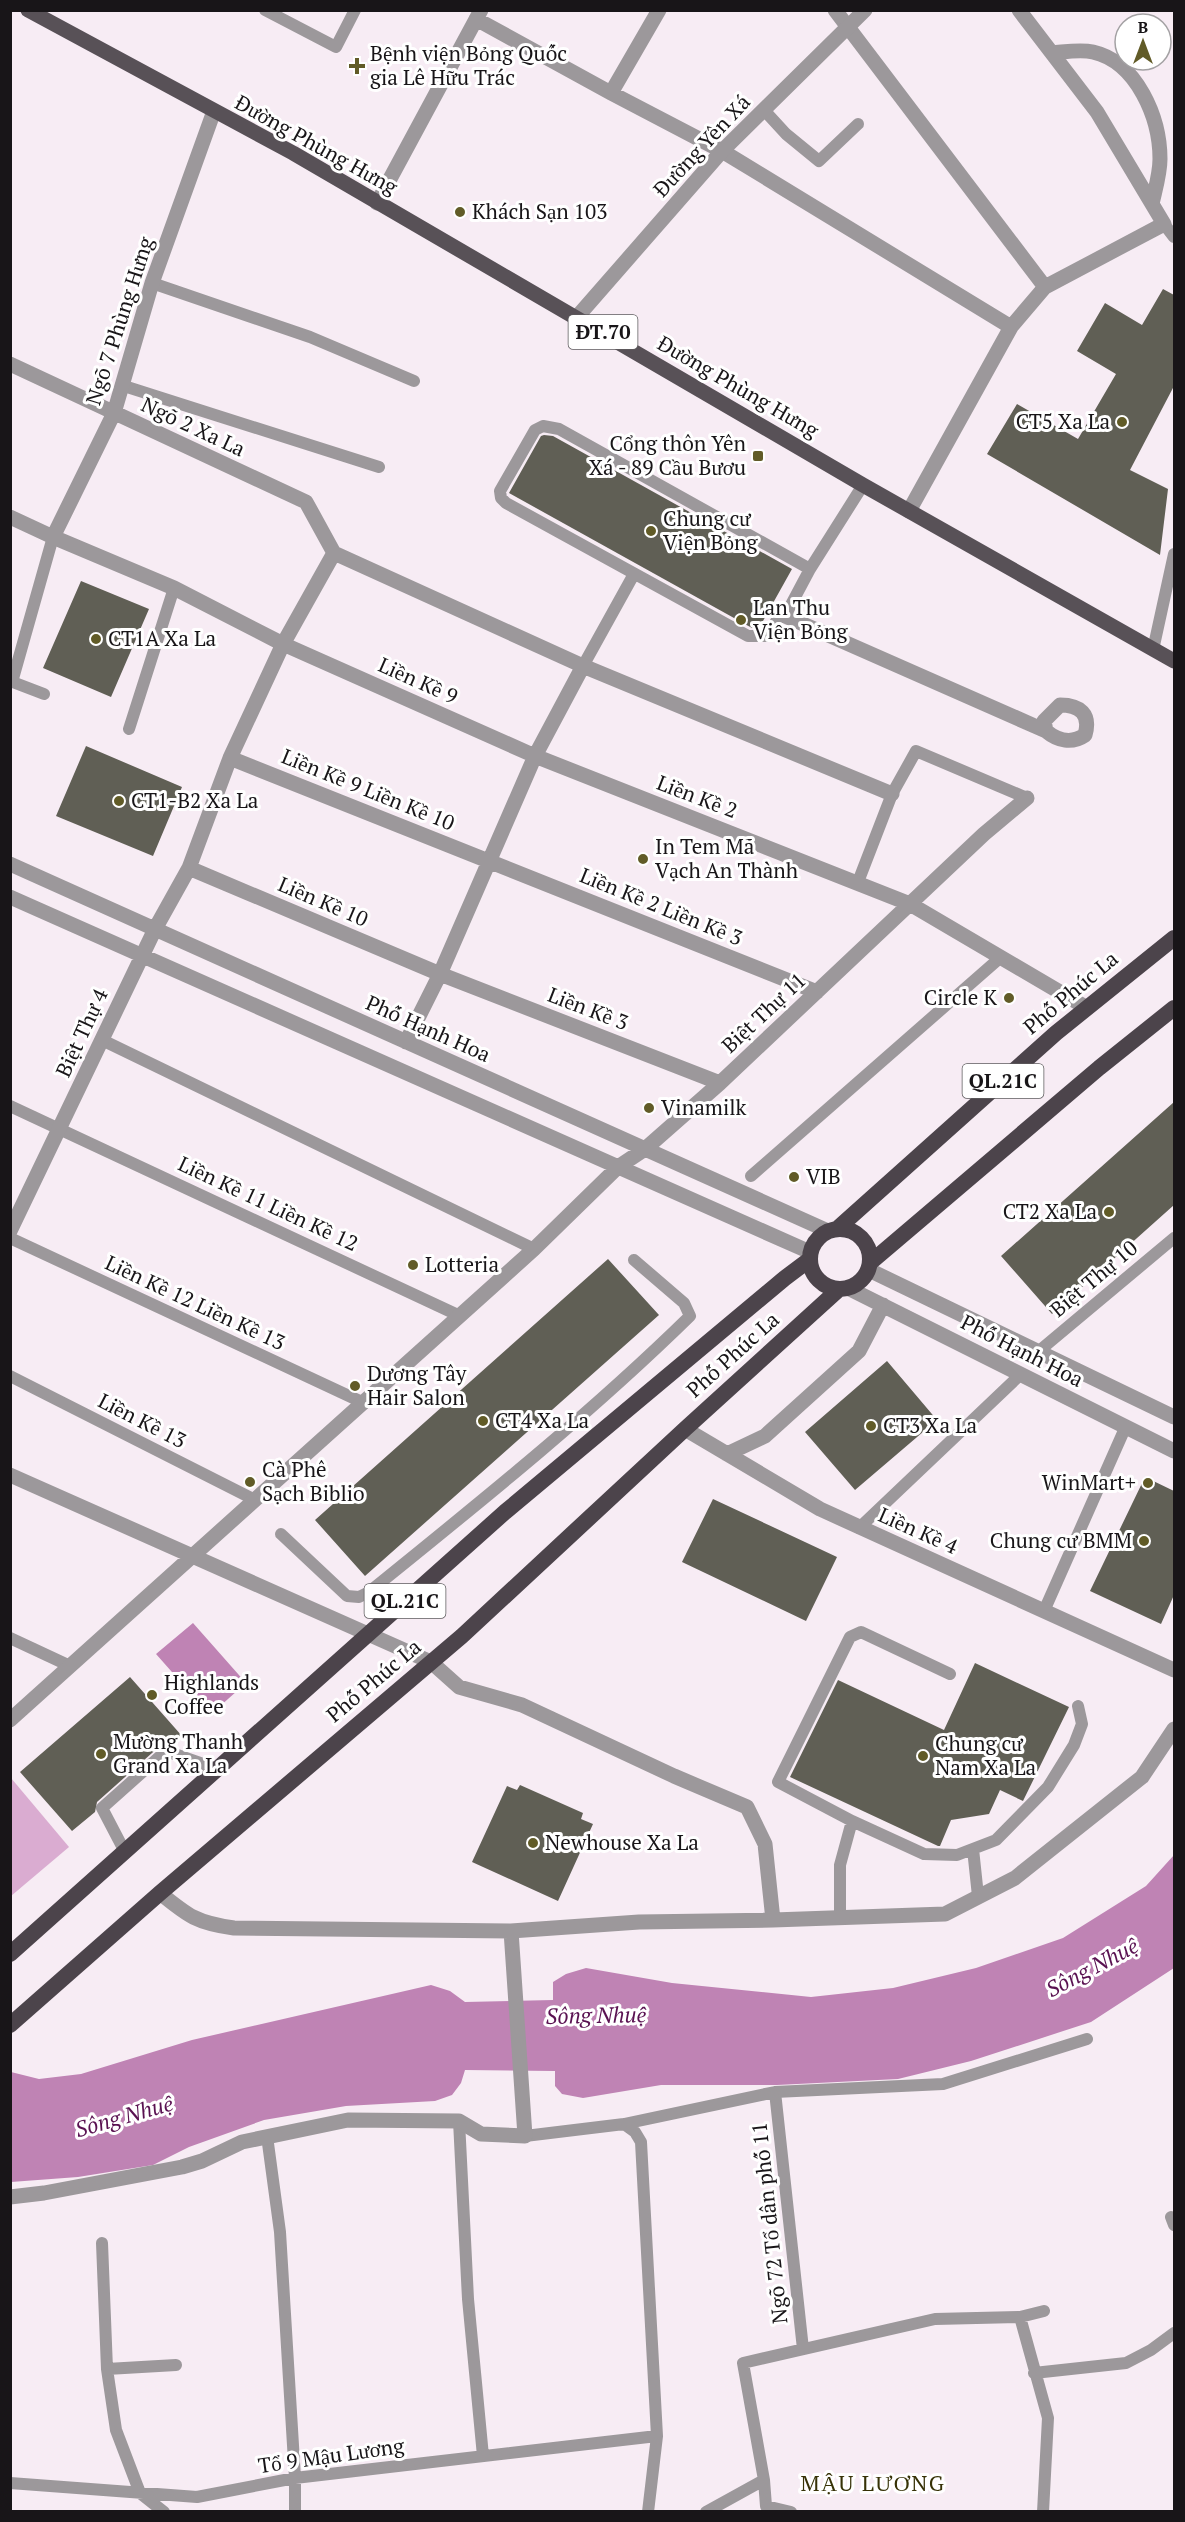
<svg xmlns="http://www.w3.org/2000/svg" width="1185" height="2522" viewBox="0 0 1185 2522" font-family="'PT Serif',serif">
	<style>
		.green { fill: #daacd1 }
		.water { fill: #bf83b4 }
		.building { fill: #605f55 }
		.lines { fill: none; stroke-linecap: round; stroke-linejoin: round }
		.service { stroke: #9c989b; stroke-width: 12 }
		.minor { stroke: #9c989b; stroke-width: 15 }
		.tertiary { stroke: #9c989b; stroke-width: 15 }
		.primary { stroke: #585157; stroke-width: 15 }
		.trunk { stroke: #4c444b; stroke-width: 16 }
		.poi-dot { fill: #615b27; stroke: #fff; stroke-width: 2 }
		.labels { text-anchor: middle; stroke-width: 6; stroke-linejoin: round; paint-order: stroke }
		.shield { fill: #fff; stroke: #5d5b5d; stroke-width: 1.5 }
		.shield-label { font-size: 20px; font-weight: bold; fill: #181518 }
		.poi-label { font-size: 21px; fill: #181518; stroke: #fff; text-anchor: start }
		.street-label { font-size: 21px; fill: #181518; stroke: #fff }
		.water-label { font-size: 22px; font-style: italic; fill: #591151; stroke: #fff }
		.neighbourhood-label { font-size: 22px; letter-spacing: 1.5px; fill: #373207; stroke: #fff }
	</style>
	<rect width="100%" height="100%" fill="#f7ecf4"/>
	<path class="green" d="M11,1778l58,69 -58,49h-1z"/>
	<path class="water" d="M193,1623l53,60 -36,32 -54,-61z
		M1174,1855v113l-83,54 -120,39 -73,18 -121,6h-116l-78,13 -21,-4 -7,-8v-15l-90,-1 -4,13 -9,12 -17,6 -89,5 -82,14 -75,27 -36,18 -75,12 -67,5v-110l28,7 42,-5 111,-34 239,-55 19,6 15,11 88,-2v-18l13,-8 20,-6 86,15 139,14 82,-9 83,-20 87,-30 83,-52z"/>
	<path class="building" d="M1163,289l11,6v91l-44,84 38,19 -8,66 -173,-101 30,-50 61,35 38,-65 -39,-23 28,-48 37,22z
		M544,435l9,1 239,133 -33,59h-7l-243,-135 32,-57z
		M81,581l68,28 -38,88 -68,-29z
		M86,746l96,41 -29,69 -97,-40z
		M1174,1102v103l-122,109 -51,-58z
		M608,1259l51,56 -294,261 -50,-56z
		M887,1361l50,59 -82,70 -50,-58z
		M1145,1477l29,14v104l-13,29 -71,-33z
		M713,1499l124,58 -31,64 -124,-59z
		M975,1663l94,44 -46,94 -23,-11 -11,24 -38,6 -11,26h-2l-148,-69 48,-97 106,50z
		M130,1677l52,59 -10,8 -7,-1 -4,2 -64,57 -2,10 -23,19 -52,-59z
		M520,1785l63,28 -2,6 12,5 -35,77 -86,-39 35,-76 10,4z"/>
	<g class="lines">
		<path class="service" d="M265,10l71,37 19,-37
			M764,110l22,24 33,27 39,-37
			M1164,224l10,13
			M152,283l158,54 104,44
			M124,386l255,81
			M810,569l-251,-140 -16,-3 -8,4 -35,61 1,7 5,5 242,133h20l10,-18 7,-2 25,-47 53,-84
			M1153,650l21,-96
			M583,666l51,-92
			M10,681l34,13
			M12,682l41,-145
			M129,729l45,-141
			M858,882l34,-88 24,-43 111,47
			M102,1040l432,209
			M10,1106l450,210
			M751,1176l250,-219
			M10,1238l354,165
			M1039,1351l135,-113
			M10,1376l245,124
			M859,1528l162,-154
			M281,1534l66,62 12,1 10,-5c110,-89 220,-177 321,-276l-6,-13 -50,-43
			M1044,1611l82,-185
			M10,1638l60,28
			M852,1821l-74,-39 72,-145 11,-5 89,42
			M973,1849l5,47
			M125,1852l-23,-44 64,-57 51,18
			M840,1917v-52l12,-44 72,33 33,1 39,-15 52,-53 26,-42 8,-21 -4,-18
			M775,2092l28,257
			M459,2121l9,178 15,157
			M624,2124l11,8 6,10 16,294 -9,76
			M267,2136l13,96 15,246v34
			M525,2136l99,-12 151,-32 168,-8 144,-45
			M1171,2217l3,8
			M102,2243l5,126
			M1020,2317l28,101 -5,94
			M1034,2373l92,-10 25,-13 23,-17
			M764,2480l2,26 25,6
			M10,2483l187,14 98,-19 362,-42
			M164,2512l-24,-19 -24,-63 -9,-61 69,-4
			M706,2512l58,-32 -21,-117 192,-44 85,-2 24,-6"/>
		<path class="minor" d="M835,10l210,277
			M476,19l135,74 111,58 289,176
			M1052,53c13,-1 28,-4 41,-1 44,10 67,66 67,107 0,15 -5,31 -8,45
			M611,93l48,-83
			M377,203l104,-193
			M10,364l296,138 28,51
			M909,511l102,-184 34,-40 119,-63 -67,-112 -78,-102
			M10,517l43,20 121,51 109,56 252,112 375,148 177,104
			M53,537l61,-124 38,-130 62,-172
			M334,553l249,113 309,128
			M785,616l261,115c12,10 26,13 39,4 6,-21 -5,-30 -25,-30l-16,16 2,10
			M230,758l587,234
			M10,864l818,367
			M189,868l251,106 280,109
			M10,897l800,355
			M406,1042l34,-68 95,-218 48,-90
			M10,1231l145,-302 34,-61 41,-110 53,-114 51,-91
			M869,1270l305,147
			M850,1289l324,162
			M685,1429l135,80 354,161
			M727,1454l38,-18 94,-85 24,-46
			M10,1475l421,187 28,25 63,18 152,71 73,31 18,37 8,76
			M10,1720l524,-471 84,-82 27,-18 75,-66 264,-249 43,-36
			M160,1893c28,23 37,30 74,35l277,3 128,-9 134,-2 172,-6 70,-36 127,-101 32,-48
			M10,2197l34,-4 138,-26 20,-6 40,-19 106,-22 111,1 22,13 44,2 -14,-205"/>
		<path class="tertiary" d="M577,317l145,-166 143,-141"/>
		<path class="primary" d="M28,10l265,143 570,332 311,176"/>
		<path class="trunk" d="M810 1259a30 30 0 1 1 60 0a30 30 0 1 1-60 0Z
			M837,1229l219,-196 118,-95
			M871,1262l228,-194 75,-60
			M10,1954l495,-442 280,-234 24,-18
			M10,2025l150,-132 302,-257 223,-207 153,-139"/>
	</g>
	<g class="poi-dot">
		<path d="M354 57h6v6h6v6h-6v6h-6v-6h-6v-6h6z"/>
		<circle cx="460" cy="212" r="6"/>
		<circle cx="1122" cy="422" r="6"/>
		<rect x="752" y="450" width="12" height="12" rx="3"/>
		<circle cx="651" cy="531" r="6"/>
		<circle cx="741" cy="620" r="6"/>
		<circle cx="96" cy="639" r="6"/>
		<circle cx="119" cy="801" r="6"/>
		<circle cx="643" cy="859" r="6"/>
		<circle cx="1009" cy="998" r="6"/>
		<circle cx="649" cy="1108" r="6"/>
		<circle cx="794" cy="1177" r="6"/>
		<circle cx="1109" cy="1212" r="6"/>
		<circle cx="413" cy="1265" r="6"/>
		<circle cx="355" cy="1386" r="6"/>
		<circle cx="483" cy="1421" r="6"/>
		<circle cx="871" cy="1426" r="6"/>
		<circle cx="250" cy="1482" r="6"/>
		<circle cx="1148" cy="1483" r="6"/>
		<circle cx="1144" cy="1541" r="6"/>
		<circle cx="152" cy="1695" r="6"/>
		<circle cx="101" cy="1754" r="6"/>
		<circle cx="923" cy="1756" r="6"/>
		<circle cx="533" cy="1843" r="6"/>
	</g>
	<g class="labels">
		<g class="shield">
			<rect x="568.5" y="315" width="69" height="34" rx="4.5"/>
			<rect x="962.5" y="1064" width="81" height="34" rx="4.5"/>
			<rect x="364.5" y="1584" width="81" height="34" rx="4.5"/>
		</g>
		<g class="shield-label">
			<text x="603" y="339">ĐT.70</text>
			<text x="1003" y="1088">QL.21C</text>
			<text x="405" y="1608">QL.21C</text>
		</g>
		<g class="poi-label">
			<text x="370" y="61">Bệnh viện Bỏng Quốc<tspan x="370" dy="24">gia Lê Hữu Trác</tspan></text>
			<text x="472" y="219">Khách Sạn 103</text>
			<text x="1110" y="429" text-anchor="end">CT5 Xa La</text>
			<text x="746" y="451" text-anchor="end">Cổng thôn Yên<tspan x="746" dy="24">Xá - 89 Cầu Bươu</tspan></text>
			<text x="663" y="526">Chung cư<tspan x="663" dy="24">Viện Bỏng</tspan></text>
			<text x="753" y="615">Lan Thu<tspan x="753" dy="24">Viện Bỏng</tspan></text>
			<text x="108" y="646">CT1A Xa La</text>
			<text x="131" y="808">CT1-B2 Xa La</text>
			<text x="655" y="854">In Tem Mã<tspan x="655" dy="24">Vạch An Thành</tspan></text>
			<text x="997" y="1005" text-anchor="end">Circle K</text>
			<text x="661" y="1115">Vinamilk</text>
			<text x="806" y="1184">VIB</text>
			<text x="1097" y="1219" text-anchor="end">CT2 Xa La</text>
			<text x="425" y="1272">Lotteria</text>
			<text x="367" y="1381">Dương Tây<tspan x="367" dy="24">Hair Salon</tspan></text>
			<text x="495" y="1428">CT4 Xa La</text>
			<text x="883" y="1433">CT3 Xa La</text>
			<text x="262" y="1477">Cà Phê<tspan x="262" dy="24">Sạch Biblio</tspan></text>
			<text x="1136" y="1490" text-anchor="end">WinMart+</text>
			<text x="1132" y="1548" text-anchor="end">Chung cư BMM</text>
			<text x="164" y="1690">Highlands<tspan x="164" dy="24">Coffee</tspan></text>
			<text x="113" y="1749">Mường Thanh<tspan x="113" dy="24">Grand Xa La</tspan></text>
			<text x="935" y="1751">Chung cư<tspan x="935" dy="24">Nam Xa La</tspan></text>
			<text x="545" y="1850">Newhouse Xa La</text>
		</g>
		<g class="street-label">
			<text transform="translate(316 145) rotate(29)" y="7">Đường Phùng Hưng</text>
			<text transform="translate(702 146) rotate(-47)" y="7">Đường Yên Xá</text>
			<text transform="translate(120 321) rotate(-72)" y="7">Ngõ 7 Phùng Hưng</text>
			<text transform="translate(738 387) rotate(30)" y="7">Đường Phùng Hưng</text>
			<text transform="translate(193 427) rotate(25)" y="7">Ngõ 2 Xa La</text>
			<text transform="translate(418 681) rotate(24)" y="7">Liền Kề 9</text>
			<text transform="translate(368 790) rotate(22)" y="7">Liền Kề 9 Liền Kề 10</text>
			<text transform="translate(697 797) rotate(21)" y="7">Liền Kề 2</text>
			<text transform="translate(323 902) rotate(23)" y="7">Liền Kề 10</text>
			<text transform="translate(661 907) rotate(22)" y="7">Liền Kề 2 Liền Kề 3</text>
			<text transform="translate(1071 993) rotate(-40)" y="7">Phố Phúc La</text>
			<text transform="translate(588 1009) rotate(21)" y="7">Liền Kề 3</text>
			<text transform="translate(764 1013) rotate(-43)" y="7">Biệt Thự 11</text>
			<text transform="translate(428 1029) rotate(24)" y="7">Phố Hạnh Hoa</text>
			<text transform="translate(82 1033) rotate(-65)" y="7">Biệt Thự 4</text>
			<text transform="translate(268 1204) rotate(25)" y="7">Liền Kề 11 Liền Kề 12</text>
			<text transform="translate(1094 1279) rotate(-40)" y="7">Biệt Thự 10</text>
			<text transform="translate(195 1303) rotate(25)" y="7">Liền Kề 12 Liền Kề 13</text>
			<text transform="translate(1022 1351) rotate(27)" y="7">Phố Hạnh Hoa</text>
			<text transform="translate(733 1355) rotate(-42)" y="7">Phố Phúc La</text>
			<text transform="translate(142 1421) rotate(27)" y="7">Liền Kề 13</text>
			<text transform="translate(918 1531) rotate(24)" y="7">Liền Kề 4</text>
			<text transform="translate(374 1681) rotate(-40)" y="7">Phố Phúc La</text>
			<text transform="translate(770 2223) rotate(-96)" y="7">Ngõ 72 Tổ dân phố 11</text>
			<text transform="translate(331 2456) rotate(-8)" y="7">Tổ 9 Mậu Lương</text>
		</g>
		<g class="water-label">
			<text transform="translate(1092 1967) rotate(-28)" y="8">Sông Nhuệ</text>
			<text transform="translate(596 2015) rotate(-1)" y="8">Sông Nhuệ</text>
			<text transform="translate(124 2116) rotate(-16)" y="8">Sông Nhuệ</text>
		</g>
		<g class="neighbourhood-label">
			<text x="873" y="2491">MẬU LƯƠNG</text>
		</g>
	</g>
	<rect width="1185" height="2522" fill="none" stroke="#181518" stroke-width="24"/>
	<g transform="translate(1143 42)"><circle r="28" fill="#ffffff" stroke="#a3a1a3" stroke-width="1.5"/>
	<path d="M0-4.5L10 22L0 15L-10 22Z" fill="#615b27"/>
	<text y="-9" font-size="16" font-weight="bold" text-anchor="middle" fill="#181518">B</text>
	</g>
</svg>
